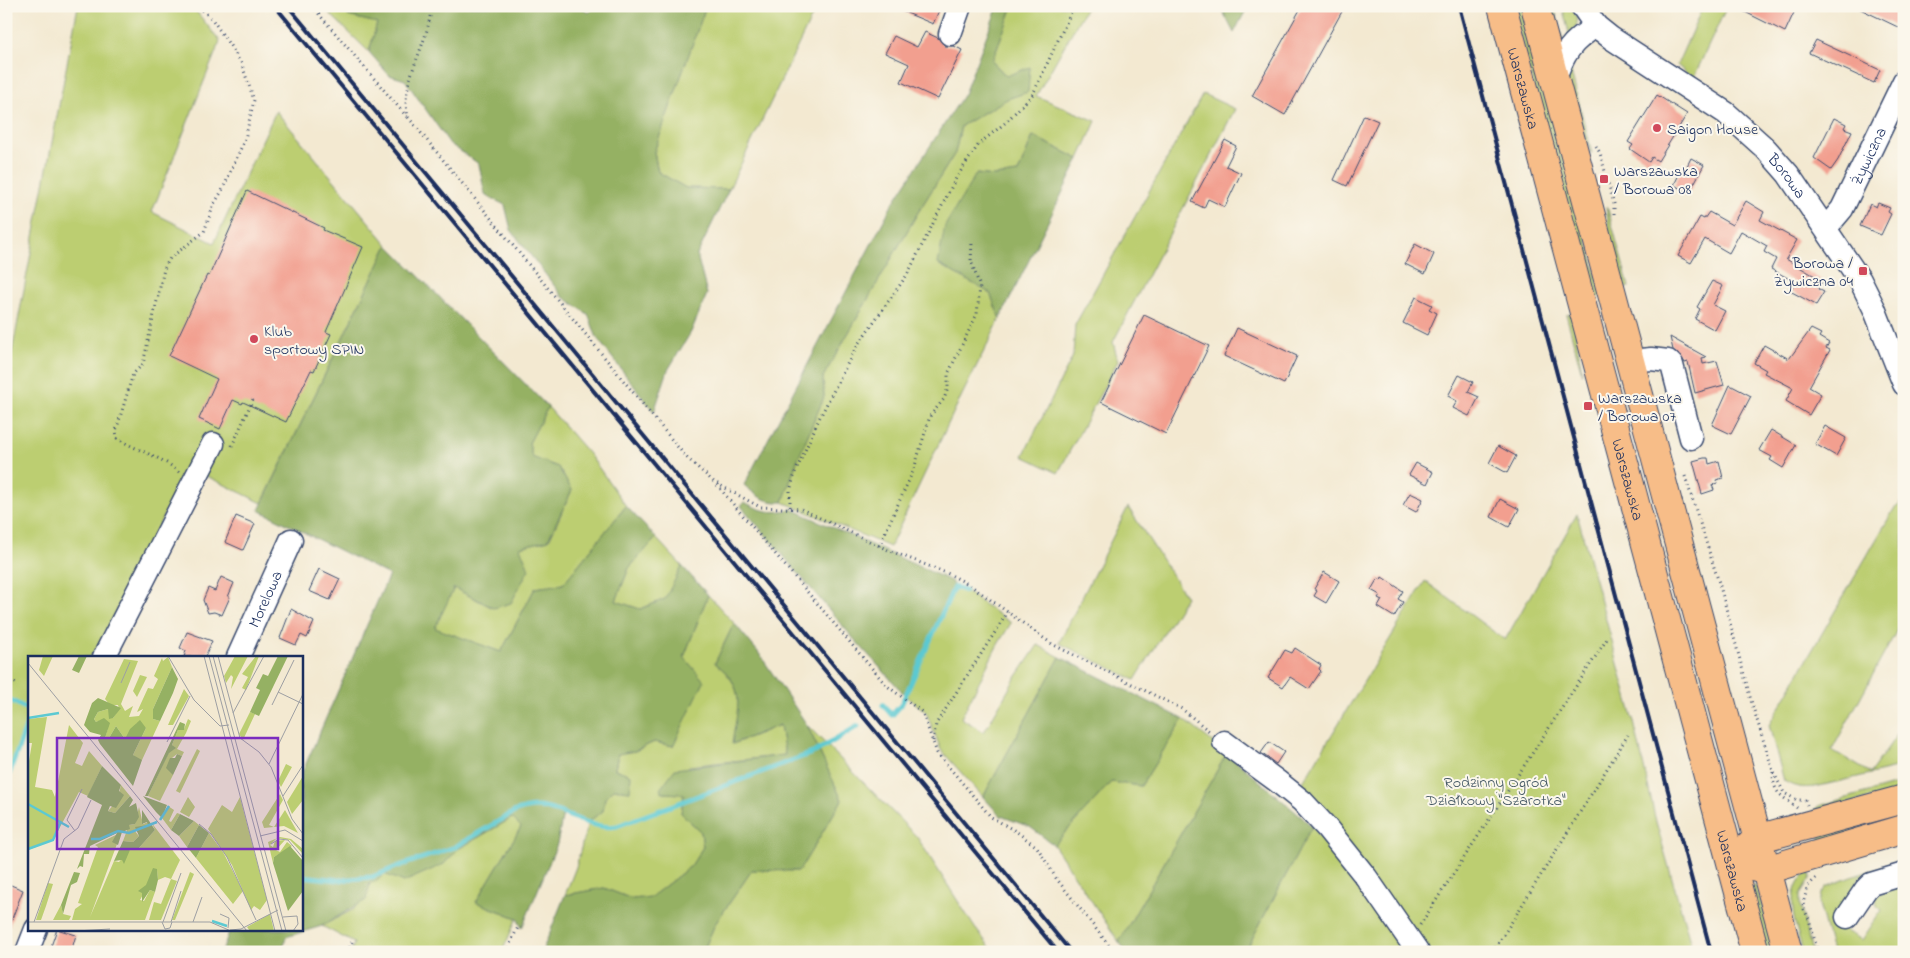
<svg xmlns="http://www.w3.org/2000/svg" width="1910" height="958" viewBox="0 0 1910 958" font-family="'Indie Flower',sans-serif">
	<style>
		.green { fill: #bcce71; stroke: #6c7e68 }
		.forest { fill: #95b163; stroke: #587060 }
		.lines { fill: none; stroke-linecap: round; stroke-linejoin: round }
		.stream { stroke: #5cc9d2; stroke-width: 5 }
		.building { fill: #f29f8f }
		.minor-casing { stroke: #3b4b6f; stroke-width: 25 }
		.major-casing { stroke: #3b4b6f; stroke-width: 30 }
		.path { stroke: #3b4b6f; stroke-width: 3; stroke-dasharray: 1 4; stroke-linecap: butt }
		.minor { stroke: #fff; stroke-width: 22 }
		.major { stroke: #f7bd88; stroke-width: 28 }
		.rail { stroke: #1b2f5e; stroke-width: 4 }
		.poi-dot { fill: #d1495b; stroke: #fbf7ec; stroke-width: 2 }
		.labels { text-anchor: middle; stroke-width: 4; stroke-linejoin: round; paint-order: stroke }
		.street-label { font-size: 16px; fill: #1b2f5e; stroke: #fbf7ec }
		.poi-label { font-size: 16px; fill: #1b2f5e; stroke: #fbf7ec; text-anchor: start }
		.park-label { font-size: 16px; fill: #435763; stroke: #fbf7ec }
		.inset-river { fill: none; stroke: #5cc9d2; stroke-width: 2.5 }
		.inset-road { fill: none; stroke: #9d9fa3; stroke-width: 1 }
		.view { fill: #7b2cbf; fill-opacity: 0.15; stroke: #7b2cbf; stroke-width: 2.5 }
		.inset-edge { fill: none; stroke: #1b2f5e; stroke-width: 2.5 }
	</style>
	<rect width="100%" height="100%" fill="#fbf7ec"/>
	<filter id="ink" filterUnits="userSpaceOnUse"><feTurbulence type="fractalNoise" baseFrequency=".02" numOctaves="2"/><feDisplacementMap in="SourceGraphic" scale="10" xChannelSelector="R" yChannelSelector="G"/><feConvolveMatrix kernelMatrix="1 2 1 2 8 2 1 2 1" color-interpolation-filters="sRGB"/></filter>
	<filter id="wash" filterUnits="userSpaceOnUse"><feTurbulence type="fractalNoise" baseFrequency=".0096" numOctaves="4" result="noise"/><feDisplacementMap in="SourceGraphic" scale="20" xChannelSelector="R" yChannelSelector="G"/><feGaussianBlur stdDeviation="1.12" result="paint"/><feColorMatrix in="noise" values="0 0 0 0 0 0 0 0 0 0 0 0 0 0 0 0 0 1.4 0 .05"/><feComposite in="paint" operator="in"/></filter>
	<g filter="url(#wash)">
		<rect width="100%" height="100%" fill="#f3e9d1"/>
		<path class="green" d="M78,6h114l28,35 -68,171 62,31 62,-132 112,134 -126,258 -74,-36 -95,190h-64v64l-23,66v-403z
			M322,6h31l-5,10 29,7 -8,29z
			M706,6h111l-88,183 -43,-1 -28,-16 -4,-20z
			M1013,6h74l-51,90 60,25 -17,38 -46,-23 -15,37 -23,3 -19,-2 -38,90 52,29 10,26 -41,82 -69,146 -107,-45 14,-41 27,-64 -1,-20 94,-163 38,-61 6,-27 46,-27 21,-8 -22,-15 -14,-15z
			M1512,6h13l77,290 -12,3z
			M1545,6h9l10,40 -2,5z
			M1562,6h9c9,16 8,16 -1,31z
			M1703,6h24l-34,73 -16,-14z
			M1568,61l24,92h-1l-25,-68z
			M1203,94l32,15 -122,233 5,19 -60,112 -35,-17 50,-100 2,-31z
			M1607,206l22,81 -9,3 -9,-44 -5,-39z
			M1573,313l9,60 -16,-59z
			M548,407l41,47 37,52 -63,78 -28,4 -34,64 -67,-24 20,-40 39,20 26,-61 30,-7 23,-50 -14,-23 -26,-9 -3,-15z
			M1904,501v116l-72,133 38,23 34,-48v41l-89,21c-12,1 -20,1 -31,-6l-15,-56 125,-216z
			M1128,507l58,90 -51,83 -76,-37z
			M1577,514l57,208 22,100 37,130h-271l-122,-165 125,-206 80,59z
			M656,538l26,28 -16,33 -26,10 -24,-8 13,-33z
			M954,587l11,4 46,32 -14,23 -36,72 23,14 29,-50 25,-37 22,12 -77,140 -42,-47 -15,-38 -21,-17z
			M708,595l26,28 -19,40c33,26 22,44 18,81l47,-19 5,30 -96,11 -26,27 21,1 -3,19 20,19 2,15 -12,19 -40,31 -19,2 -28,-11 -39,7 11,-28 12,-45 15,-11 2,-13 9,-9 16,2 -15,-22 3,-16 17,-2 19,-9 19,4 11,-89z
			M1183,719l44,34 -108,189 -65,-97 57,-63 30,4z
			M807,725l110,112 58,91 19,24h-291l12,-28 37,-54 47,1 43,-71z
			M1904,782v9l-91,20 5,-5z
			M1904,808v11l-83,24 -2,-11z
			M512,818l9,9 -45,75 41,16 -15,34h-151l3,-9 -32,-17 32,-17 16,-26 7,-2 7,-7 60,-10 14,-15z
			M1312,826l99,126h-166z
			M1904,860v4l-45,14 -26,46 29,16 20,-30 -5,-4 -1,-8 3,-4 25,-9v63l-2,4h-70l-13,-48 2,-10 5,-7 25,-10z
			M1809,870l2,7 -11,18v10l12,47h-9c-8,-31 -21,-57 6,-82z
			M1754,886h2l21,66h-12l-15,-64z"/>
		<path class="forest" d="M353,6h227l8,7 8,-7h110l-52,146 4,20 28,16 43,1 -32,66 10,39 -16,38 -23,38 -14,42 -57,-74 -9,-24 -25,-17 -52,-67 -6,-25 -20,-10 -6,-31 -29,-20 -45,-64 -16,-5 -20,-23 8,-29 -29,-7z
			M998,6h15l-21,55 14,15 24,-9 -2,25 -21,7 -46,27 -6,27 -38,61 -94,163 1,20 -27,64 -14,41c-18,1 -26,-6 -39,-17l149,-282 71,-109z
			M1220,6h28l-14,27z
			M1033,136l46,23 -79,160 -10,-26 -52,-29 7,-38 31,-52 19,2 23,-3z
			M388,245l160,162 -19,36 3,14 26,10 14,23 -24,50 -28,7 9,22 -18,34 -17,5 -40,-20 -19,40 66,24 34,-64 28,-4 63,-78 30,32 -27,30 -13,33 24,8 25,-10 17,-33 26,29 -24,62 20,24 -31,65 -19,-4 -19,9 -17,3 -3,15 16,6 -1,16 -16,-2 -9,9 -2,13 -15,11 -25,-8 -6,30 -35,84 -5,-10 -41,-16 45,-75 -9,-9 -54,31 -14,15 -40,18 -20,-8 -7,7 -7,2 -4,17 -44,26 -36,11 -4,15h-60l8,-23h71v-154l88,-200 -130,-65z
			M744,502c20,10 26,12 48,7l159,72 3,6 -49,108 -52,-57 -112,-132z
			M734,623l24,29 49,73 35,75 -43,71 -47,-1 -37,54 -12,28h-161l23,-57 39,-7 28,11 19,-2 40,-31 12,-19 -2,-15 -20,-19 3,-19 -21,-1 -3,-4 15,-20 110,-14 -5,-30 -48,19c5,-37 16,-56 -17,-81z
			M1060,657l123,62 -42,67 -30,-4 -57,63 -24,-18 -29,-11 -18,-19z
			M1227,753l85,73 -67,126h-118l-8,-10z"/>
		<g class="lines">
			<path class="stream" d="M6,698l23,12
				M883,705l9,10 9,-10 53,-118 11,4
				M6,783l23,-65
				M301,876l38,4 33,-3 27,-11 56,-19 61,-36c7,-2 13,-4 20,-4 27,1 54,24 81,19l198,-74 43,-26"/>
		</g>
		<g id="blocks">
			<path class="building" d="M890,6h51l-8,18z
				M1302,6h43l-60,109 -33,-19z
				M1733,6h64l-12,26z
				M1854,6h50v24z
				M925,32l13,6 7,8h9l8,4 -24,49 -37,-17 8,-18 -24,-11 9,-17 23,11z
				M1816,40l64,30 -6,13 -65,-30z
				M1657,95l30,19 -29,47 -6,-4 -3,5 -19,-13 3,-4 -5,-3z
				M1364,115l14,6 -31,65 -13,-6z
				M1834,118l12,6 -2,4 8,3 -14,29 -7,10 -17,-12z
				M1225,140l11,6 -10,20 15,7 -16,34 -17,-8 -4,9 -12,-6z
				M1691,158l13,7 -15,28 -15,-8 8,-17 3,2z
				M247,191l77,37 -1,2 40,17 -37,85 5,2 -17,37 -3,-1 -25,52 -43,-20 -1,2 -9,-4 -13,29 -21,-10 18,-40 -48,-23 38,-81 2,1z
				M1746,201l18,11 -4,8 37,20 -11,19 37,22 -5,8 6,3 -8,13 -26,-14 5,-9 -24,-13 5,-10 -12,-7 3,-6 -26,-15 -12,22 -24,-14 -14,24 -13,-7 22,-39 4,2 5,-7 23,13z
				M1878,203l12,5 -2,4 3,2 -10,21 -21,-9 10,-22 6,3z
				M1415,244l19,10 -9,20 -20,-10z
				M1712,281l11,5 -10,19 12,6 -10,19 -20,-11 5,-10 -3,-2z
				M1416,297l16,8 -3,4 8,4 -10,22 -24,-12z
				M1144,315l65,31 -43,88 -65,-32z
				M1237,328l60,28 -13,28 -60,-28z
				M1811,329l10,5 -2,3 10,6 -3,5 4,2 -21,37 12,7 -12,21 -23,-14 7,-13 -29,-15 2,-3 -12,-7 10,-18 25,14z
				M1670,337l36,20 -4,1 1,6 14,-3 7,24 -29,8 -7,-31 -3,1 -4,-7 -8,-6z
				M1459,375l14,7 -5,10 11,5 -10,19 -16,-8 4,-7 -9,-5z
				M1730,385l21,11 -20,38 -19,-9z
				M1825,426l21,12 -10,18 -21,-12z
				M1771,430l25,15 -13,23 -13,-8 2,-3 -13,-7z
				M1498,446l18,10 -9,17 -18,-10z
				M1704,458h4l1,6 10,-3 4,17 -7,2 1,3 -5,2 2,5 -12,4 -9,-33z
				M1416,463l17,9 -6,12 -18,-9z
				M1410,493l13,6 -7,13 -13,-7z
				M1500,499l19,10 -10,18 -18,-10z
				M236,516l19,8 -12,26 -18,-8z
				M319,569l21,10 -10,21 -21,-9z
				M1324,572l15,9 -13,22 -12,-7 3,-5 -3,-2z
				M221,577l13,6 -6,14h2l-8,18 -8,-3 -6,1 -5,-13 5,-12 7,3z
				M1382,577l21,14 -5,8 5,3 -9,15 -16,-10 4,-7 -4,-2 2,-3 -9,-5 7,-12 3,2z
				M291,609l23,13 -7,16 -6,-3 -5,10 -16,-7z
				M187,632l25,9 -7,16h-21l2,-6 -6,-3z
				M1295,648l26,17 -2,4 2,2 -12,18 -19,-12 -7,10 -15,-9 17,-28 7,3z
				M1269,742l15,10 -8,12 -15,-11z
				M6,883l17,7 -15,39h-2z
				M57,929l19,6 -5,17h-22z"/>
		</g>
	</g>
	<g filter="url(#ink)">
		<use href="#blocks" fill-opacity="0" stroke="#3b4b6f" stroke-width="1"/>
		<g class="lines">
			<defs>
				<g id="minor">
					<path id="s1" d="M1582,6l14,20 15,12 115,75 40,36 22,25 72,106 14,28 30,76"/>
					<path d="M950,34l10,-28"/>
					<path d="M1555,80c8,-27 17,-39 41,-54"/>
					<path id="s2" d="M1826,228l16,-19 62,-128"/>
					<path d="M1630,361l21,-2 17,2 4,4 19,73"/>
					<path d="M104,657l109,-213"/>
					<path id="s3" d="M238,657l53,-117"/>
					<path d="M1224,742l53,39 25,20 24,26 40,50 52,75"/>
					<path d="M1847,917l19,-28 5,-5 33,-10"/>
					<path d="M27,952l9,-23"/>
				</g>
				<g id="major">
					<path id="s4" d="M1502,6l253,946"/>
					<path d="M1535,6l253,946"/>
					<path d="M1743,852l14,-13 147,-40"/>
					<path d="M1748,866l18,4 138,-41"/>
				</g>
			</defs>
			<use href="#minor" class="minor-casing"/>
			<use href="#major" class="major-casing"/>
			<path class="path" d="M312,6l95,111
				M431,6c-1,33 -23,62 -25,95 0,6 1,11 2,16l278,340 28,25 46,25 41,2 87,41 61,24 21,11 82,59 130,65 27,22
				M1596,146l4,7 14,51v10
				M232,446l22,-49
				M179,472c-18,-16 -42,-21 -62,-34l-1,-7 17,-57 10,-10 21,-95 6,-11 34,-26 10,-28 8,-13 23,-52 9,-39 -13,-38 -29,-43 -14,-13
				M1685,476l35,110 32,118 21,67 11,22 13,7h8l2,5
				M717,485l169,200 36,27 15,41 54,64 26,15 20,15 19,31 58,74
				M790,507v-16l5,-18 24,-54 37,-72 51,-72 49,-97 23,-34 26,-21 28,-29 41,-88
				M879,546l35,-77 16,-53 14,-17 4,-11v-14l29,-60 3,-27 -9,-26 1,-18
				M6,678l11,6
				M933,741l3,-17 72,-112
				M1773,772c0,23 9,23 24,36
				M1816,878l-8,8 -5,17 1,6 5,10 9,33
				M1420,925l187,-286
				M348,952l4,-10
				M506,952l13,-27
				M1493,952l135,-217"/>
			<use href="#minor" class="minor"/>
			<use href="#major" class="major"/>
			<path class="rail" d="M275,6l783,946
				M288,6l783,946
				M1459,6l252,946"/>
		</g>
	</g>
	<g class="poi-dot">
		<circle cx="1657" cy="128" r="5"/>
		<rect x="1599" y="174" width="10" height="10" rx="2.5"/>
		<rect x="1858" y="266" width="10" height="10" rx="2.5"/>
		<circle cx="254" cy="339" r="5"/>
		<rect x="1583" y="401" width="10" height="10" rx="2.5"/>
	</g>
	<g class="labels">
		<g class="street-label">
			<text dy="6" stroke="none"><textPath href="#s4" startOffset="85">Warszawska</textPath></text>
			<text dy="6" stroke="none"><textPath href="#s2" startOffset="84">Żywiczna</textPath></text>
			<text dy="6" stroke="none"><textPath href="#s1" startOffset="269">Borowa</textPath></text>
			<text dy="6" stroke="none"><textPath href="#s4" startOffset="490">Warszawska</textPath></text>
			<text dy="6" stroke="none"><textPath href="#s3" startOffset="64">Morelowa</textPath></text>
			<text dy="6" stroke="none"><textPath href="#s4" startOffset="895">Warszawska</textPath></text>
		</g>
		<g class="poi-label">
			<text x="1667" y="134">Saigon House</text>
			<text x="1614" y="176">Warszawska<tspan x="1614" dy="18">/ Borowa 08</tspan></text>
			<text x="1853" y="268" text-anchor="end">Borowa /<tspan x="1853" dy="18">Żywiczna 04</tspan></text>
			<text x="264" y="336">Klub<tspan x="264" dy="18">sportowy SPIN</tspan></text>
			<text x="1598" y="403">Warszawska<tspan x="1598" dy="18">/ Borowa 07</tspan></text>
		</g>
		<g class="park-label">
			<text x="1496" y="787">Rodzinny Ogród<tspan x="1496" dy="18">Działkowy "Szarotka"</tspan></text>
		</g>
	</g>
	<g transform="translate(28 656)">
		<rect width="275" height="275" fill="#f3e9d1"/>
		<path d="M15,0h10l-9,20 -5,-6zM207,0h13l-17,33 2,-12 -2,-2 -5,8 -2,-7zM228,0h3l-13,34 -4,-2 6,-11 -6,-3zM140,1l4,10 -19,42v10l7,2 -18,39h-5l-4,-5 13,-27 -9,-5 -12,16 -9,-13 -7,12h-4l3,-10 -6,-8 -6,2 -2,-3 4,-7 10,-3 5,9 6,-9 -1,-4h-8l-5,-6 19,-40 14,2 -17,43 4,7 8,-5 -4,11 10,-1 4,-7 -6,3 11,-24 5,1 5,-10 -4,-3 8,-18 1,3zM112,19l7,2 -10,20 -4,-6zM156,33l5,7 -16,29h-5zM222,56l5,2 -12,26 -4,-6zM19,61l-12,70 17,3 3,7 14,-72 14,18 -8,20 7,3 7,-15 13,15 -14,30 -9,-4 -26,48 -25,10v-83l4,-24h-4v-24zM160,63l3,2 -5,12 -9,16 7,3 -2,4 -5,-2 -5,4 1,17 -13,26 -12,-5 21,-44 5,-3 -2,-4 6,-15 6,-1zM169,93l3,2 -20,42 -4,-2zM258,108l6,3 -11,20 -3,-6zM275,120v24l-11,14 -5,-12zM93,129l9,11 -15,17 -7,-2 9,-10zM252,138l3,6 -14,25 5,2 11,-17 13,23 -14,-7 -20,2 -2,-6zM160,141l7,10 -6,10 -9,-5zM212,141l27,103 -7,10 -6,-4 -3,4 -19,-45 -24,-36 14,-24 10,7zM140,150l6,4 -5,11 2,1 6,-9 3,1 -9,16 -9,-12zM111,151l4,17 5,-2v3l-14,5 5,6 -6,6 -10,-1 6,-16 6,-1zM166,165l5,4 -12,22 -8,-11zM123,166l29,38 -9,19 6,2 -16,39h-12l5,-18 7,2 10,-25 -6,-2 -7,3 -1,-10 -17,30 4,1 6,-11 5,2 -10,28h-73l3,-11 7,-5 -4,-1 20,-56 -3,-2 23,-11 -1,10 -27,73 24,-56 5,1 11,-12 8,-1 17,-19zM181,177l14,19 20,39 -10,13 -37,-46zM252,181l11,2 12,10v5l-13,-14 -13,-2 -7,7 3,2 2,-6 10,-1 -9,10 4,2 7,-10 5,4 -18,11 -1,6 -5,-21zM162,216l4,2 -19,46h-3zM20,227l5,1 -7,22 -5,14h-5zM33,249l2,9 8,2 -2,4h-16zM242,258l4,17h-24l-3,-4z" fill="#bcce71"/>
		<path d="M51,0h8l-8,17 -7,-3zM250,0h10l-29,60 -9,-4 10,-22 -4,-2 7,-14 5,2zM144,11l6,12 -5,14 -13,28 -7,-2v-10zM70,42l23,10 -8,10 -4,1 -1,-10 -10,3 -4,7 2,3 8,-4 6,5 -5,15h4l7,-12 9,13 5,-10 10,-9 6,8 -13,27 9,5 -9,26 -33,-42 -2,-4 3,-5 -11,-3 -6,-7 8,-22zM152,66l5,2 -1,6h-6l-6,15 4,3 -7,5 -21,43h-3zM149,98l5,2 -9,19 -7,-7 4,-10h5zM74,110l19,19 -2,6 5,4 -8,13 -6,-2 -2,5 7,2 15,-17 3,4 -4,7 7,-4 3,14 -4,7 -6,1 1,4 -8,3 -4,13 -6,-3 5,-9 -27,13 -1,8h-5l-1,13 -3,-1 -3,3 25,-64 -15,-8zM115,140l24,9 -5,13 -6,-6zM114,154l13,20 -17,19 -8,1 -6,14 -2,-4 -8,1 9,-20 10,1 6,-6 -4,-9 13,-2 -1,-3 -5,2zM152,158l14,7 -15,15 -8,-6zM171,169l10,8 -13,25 -9,-11zM262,190l13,15v30l-15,20 -15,-48 1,-6zM125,212l4,1 1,11 -3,12 -5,-2 -8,12v-9l-4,-2 8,-6zM46,216l6,1 -3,9 -6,3 -8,29 -2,-9z" fill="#95b163"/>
		<path class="inset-river" d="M0,62l31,-5M0,148l41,23M132,164l9,-14M63,183h9l18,-8 11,2 28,-11M0,193l25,-9 8,-19M184,265l15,5"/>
		<path class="inset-road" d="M140,0l26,44 26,26 9,-1M176,0l71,275M181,0l73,275M185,0l73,275M190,0l22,82 19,14 12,15 21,52 11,15M0,7l219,268M93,27l9,-21M250,36l25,12M244,49l22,-45M205,57l31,-57M139,86l23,-46M241,108l34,-70M255,140l20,-31M171,168l12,10 16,23 29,63M47,175l-8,-11 15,-31M232,180l25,-6 18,11M243,188l8,-5 9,1 15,18M192,258l9,4 -1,10M255,261l14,-1 1,8 -5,7M0,266h182l21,9M6,266l30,-83 14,-11 13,-28M134,266l3,7 5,-1 2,-6M135,266l18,-49M143,266l10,-31M165,266l9,-25M202,274l11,-1 37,-19M48,275l34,-2"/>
		<path class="view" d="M29,82h221v111h-221z"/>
		<rect width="275" height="275" class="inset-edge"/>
	</g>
	<rect width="1910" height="958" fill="none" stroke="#fbf7ec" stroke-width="25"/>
</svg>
